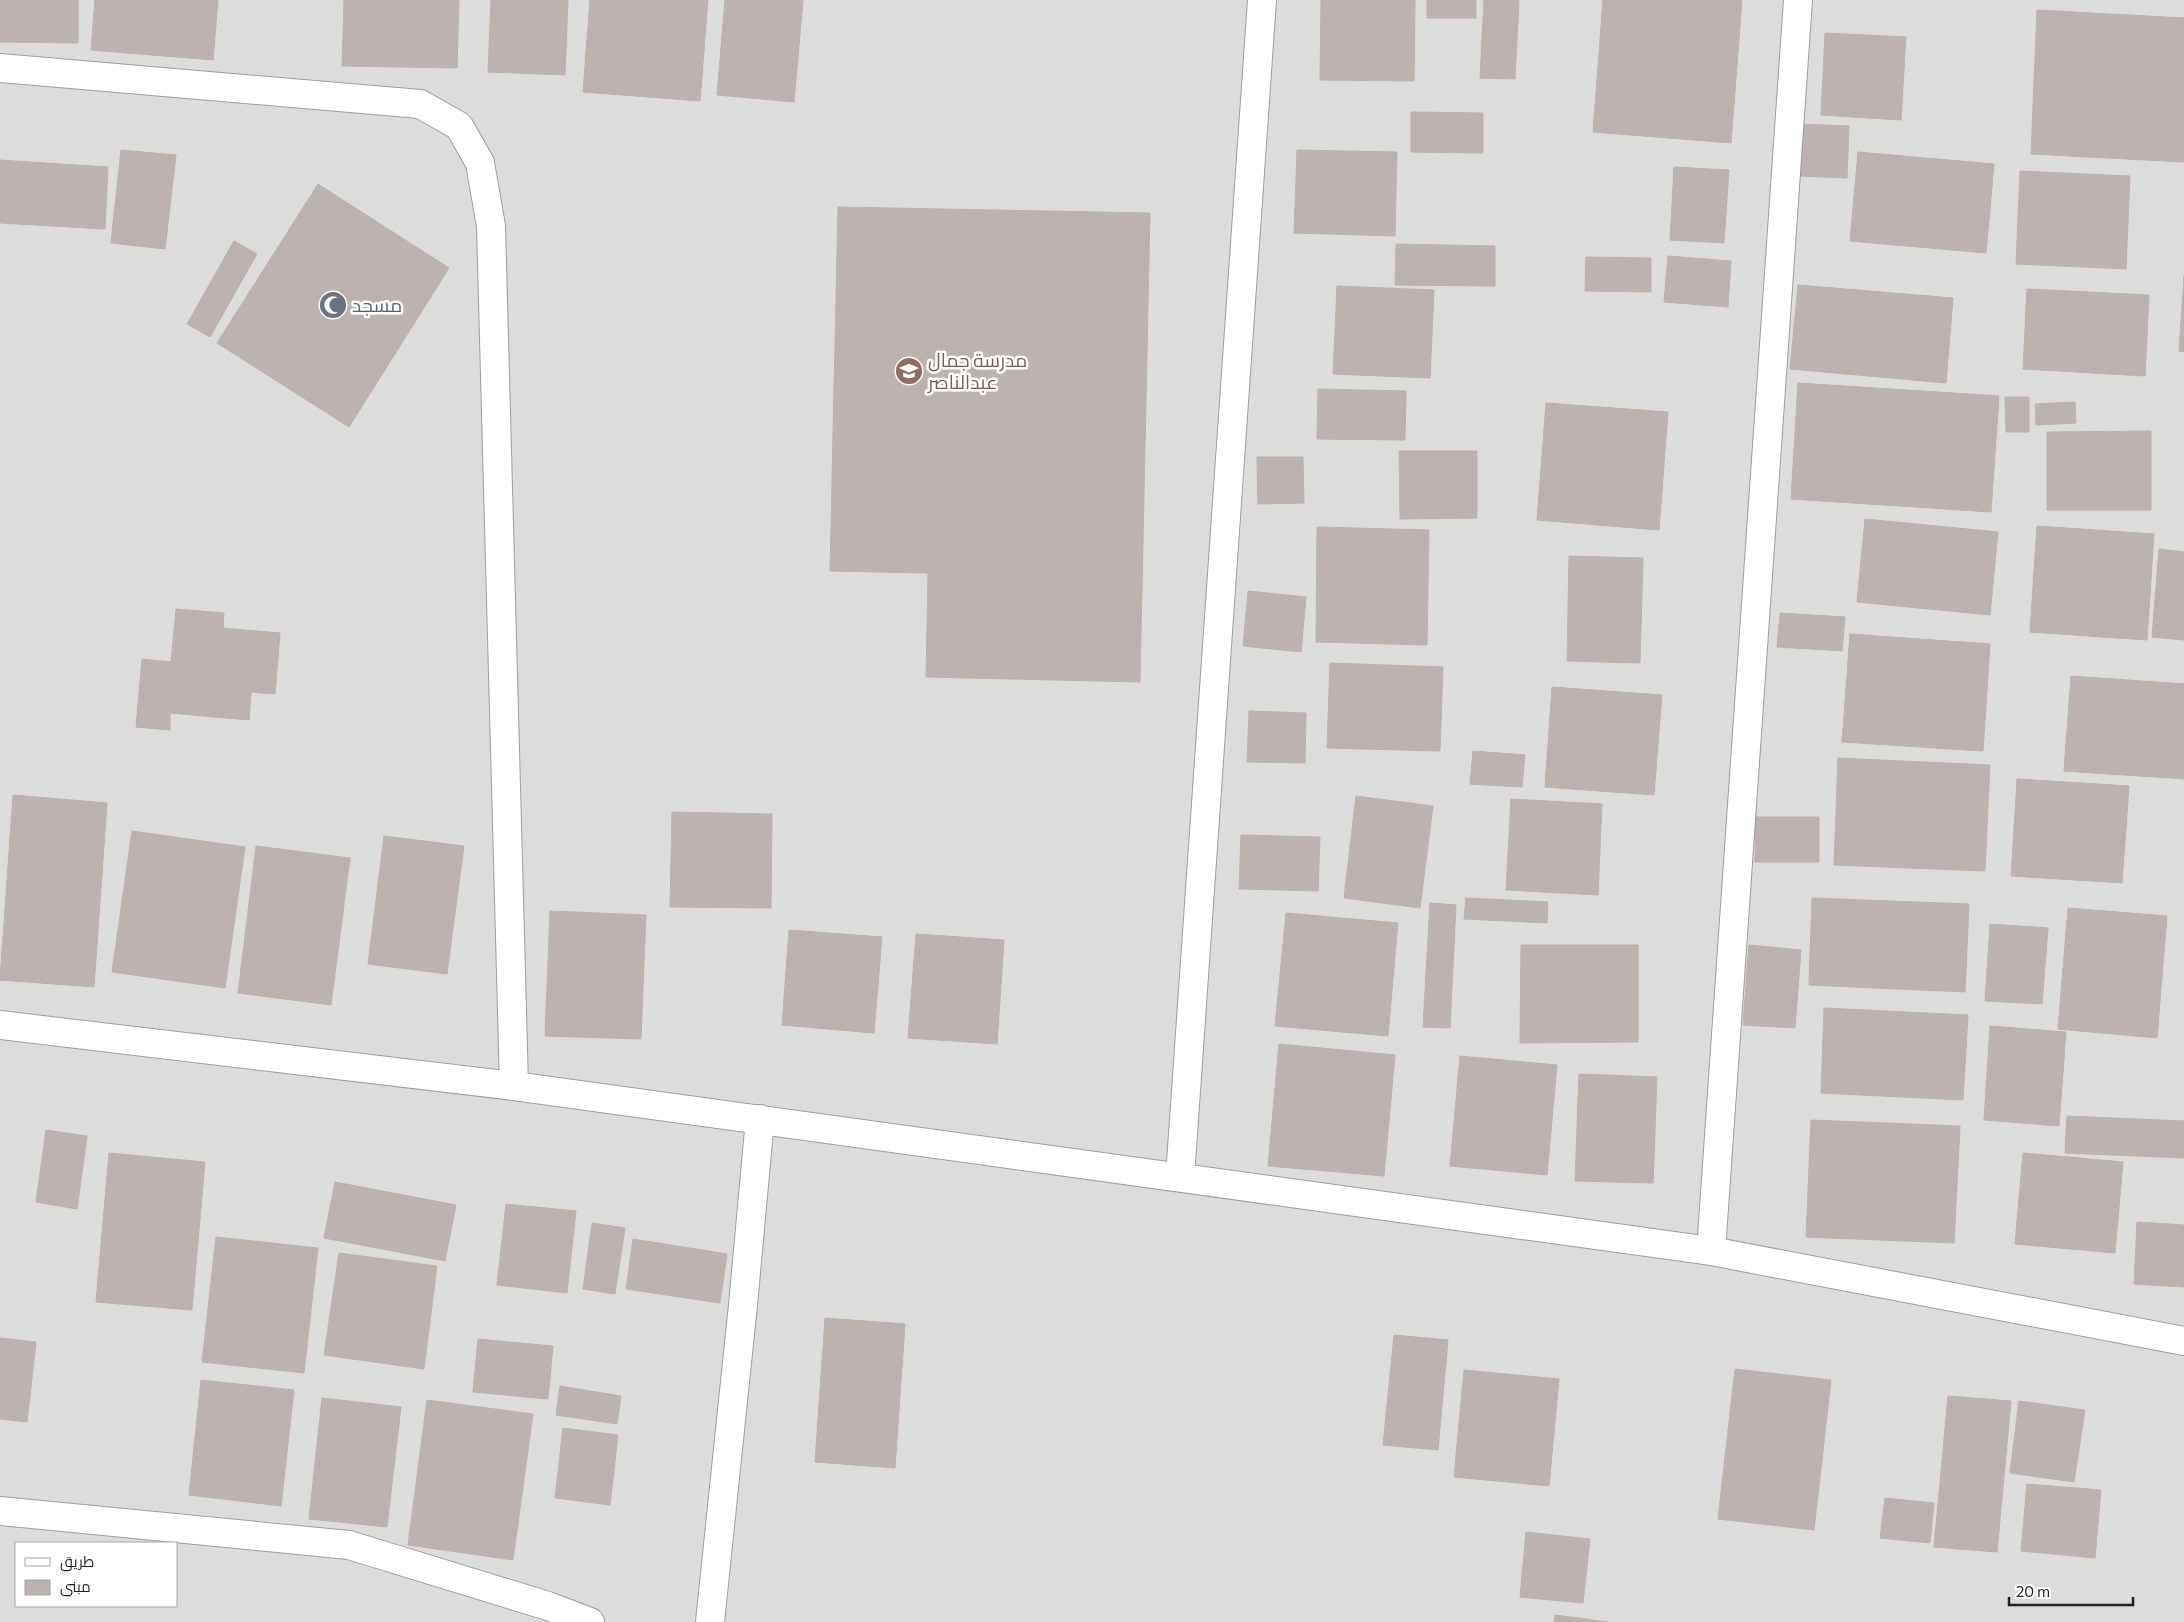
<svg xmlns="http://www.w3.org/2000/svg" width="2184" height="1622" viewBox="0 0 2184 1622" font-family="Commissioner,Cairo,sans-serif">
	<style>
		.residential { fill: #dddcdc; fill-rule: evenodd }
		.building { fill: #bcb2af; stroke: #bfafaa }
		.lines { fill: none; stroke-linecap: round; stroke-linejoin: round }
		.minor-casing { stroke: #9c9c9c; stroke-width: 30 }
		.minor { stroke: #fff; stroke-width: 28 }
		.labels { text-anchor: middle; stroke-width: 5; stroke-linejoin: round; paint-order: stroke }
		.worship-label { font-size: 19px; fill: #5b616d; stroke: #fff; text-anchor: start }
		.education-label { font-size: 19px; fill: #785e54; stroke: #fff; text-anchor: start }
	</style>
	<rect width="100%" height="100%" fill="#efeae6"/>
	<path class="residential" d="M0,0h2184v1622h-2184zM16,1543h160v63h-160z"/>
	<path class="building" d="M0,0h62l-1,42 -61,-2z
		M0,0h78v43l-78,-1z
		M95,0h123l-5,60 -122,-10z
		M344,0h115l-2,68 -115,-2z
		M491,0h77l-3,75 -77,-3z
		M590,0h118l-8,101 -117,-9z
		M725,0h78l-9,102 -77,-7z
		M1321,0h94l-1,81 -94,-1z
		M1427,0h49v18h-49z
		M1484,0h35l-4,79 -35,-1z
		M1603,0h139l-11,143 -138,-11z
		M2037,10l147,8v144l-153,-8z
		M1825,33l81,4 -5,83 -80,-5z
		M1411,112l72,1v40l-72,-1z
		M1801,124l48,2 -2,52 -49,-2z
		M121,150l55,5 -11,94 -54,-6z
		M1297,150l100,2 -2,84 -101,-3z
		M1858,152l136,12 -8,89 -136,-12z
		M0,160l108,7 -3,62 -105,-6z
		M1674,167l55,3 -5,73 -54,-3z
		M2020,171l110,5 -4,93 -110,-5z
		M318,184l131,84 -100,159 -132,-84z
		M838,207l312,6 -10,469 -214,-5 2,-104 -98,-2z
		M234,241l23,13 -47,83 -23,-13z
		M1396,244l99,2v40l-100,-1z
		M1668,256l63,5 -3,46 -64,-5z
		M1586,257l65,1v34l-66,-1z
		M2184,275v77l-5,-1z
		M1798,285l155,13 -7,85 -156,-14z
		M1337,286l97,4 -4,88 -97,-4z
		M2027,289l122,6 -4,81 -122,-7z
		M1798,383l201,13 -8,116 -200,-13z
		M1318,389l88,2 -1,49 -88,-1z
		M2005,397h24v35h-23z
		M2075,402l1,21 -40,2 -1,-21z
		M1546,403l122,9 -9,118 -122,-10z
		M2151,431v79h-104v-78z
		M1399,451h78v67l-77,1z
		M1257,457h46l1,46 -46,1z
		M1865,519l133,13 -8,83 -133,-13z
		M2037,526l117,8 -7,106 -117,-8z
		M1317,527l112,3 -2,115 -111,-3z
		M2159,549l25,3v88l-32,-3z
		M1569,556l74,2 -3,105 -73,-2z
		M1248,591l58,6 -5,55 -58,-6z
		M176,609l48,4 -1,15 57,5 -5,61 -24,-2 -2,28 -79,-7v17l-34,-3 6,-68 29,3z
		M1780,613l65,4 -3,34 -65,-4z
		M1850,634l140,10 -7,107 -141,-9z
		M1330,663l113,4 -3,84 -113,-3z
		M2071,676l113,8v95l-120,-8z
		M1552,687l110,8 -8,100 -109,-8z
		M1249,711l57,2 -1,50 -58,-1z
		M1473,751l52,4 -3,32 -52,-3z
		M1838,758l152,7 -5,106 -151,-6z
		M2017,779l112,7 -7,97 -111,-7z
		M13,795l94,8 -13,184 -94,-7z
		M1356,796l77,10 -13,102 -76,-10z
		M1511,799l91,5 -4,91 -92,-5z
		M672,812l100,2 -1,94 -101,-1z
		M1756,817h63v45h-64z
		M132,831l113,16 -20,141 -113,-16z
		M1241,835l79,2 -2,54 -79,-2z
		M384,836l80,10 -17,128 -79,-10z
		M256,846l94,12 -19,147 -93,-12z
		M1466,898l82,4 -1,21 -83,-4z
		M1812,898l157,6 -4,88 -156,-7z
		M1430,903l26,2 -6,123 -27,-1z
		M2068,908l99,8 -10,122 -99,-9z
		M550,911l96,4 -5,124 -96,-3z
		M1286,913l112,10 -10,113 -113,-10z
		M1990,924l58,4 -6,76 -57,-3z
		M789,930l93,7 -8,96 -92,-8z
		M916,934l88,6 -7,104 -89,-6z
		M1521,945h117v97l-118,1z
		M1749,945l52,5 -6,78 -52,-3z
		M1824,1008l144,7 -5,85 -142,-7z
		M1990,1026l76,6 -7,94 -75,-6z
		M1279,1044l116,11 -11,121 -116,-10z
		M1460,1056l97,9 -10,110 -97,-9z
		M1579,1074l78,3 -4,106 -78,-2z
		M2067,1116l117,5v37l-119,-5z
		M1811,1120l149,6 -6,117 -148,-6z
		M46,1130l41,6 -10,73 -41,-7z
		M109,1153l96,9 -13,148 -96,-8z
		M2023,1153l100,9 -8,91 -100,-9z
		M335,1182l121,23 -11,56 -121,-23z
		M506,1204l70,7 -9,82 -70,-8z
		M2137,1222l47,3v62l-50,-3z
		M592,1223l33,5 -10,66 -32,-5z
		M216,1237l102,11 -14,125 -102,-11z
		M633,1239l94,15 -7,49 -94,-14z
		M339,1253l98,13 -13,103 -100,-14z
		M825,1318l80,6 -10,144 -80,-6z
		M1394,1335l54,5 -10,110 -55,-5z
		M0,1338l36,4 -9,80 -27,-3z
		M478,1339l75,7 -5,53 -75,-7z
		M1735,1369l96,11 -17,150 -96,-11z
		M1464,1370l95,9 -10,107 -95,-9z
		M201,1380l93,10 -13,116 -92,-11z
		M560,1386l61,10 -4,28 -61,-9z
		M1948,1396l63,5 -14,151 -63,-5z
		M322,1398l79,9 -14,120 -78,-8z
		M427,1400l106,14 -20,146 -105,-15z
		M2019,1401l66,9 -11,72 -64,-9z
		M563,1428l55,7 -8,70 -55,-7z
		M2027,1484l74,6 -6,68 -74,-7z
		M1885,1498l49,5 -4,40 -50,-5z
		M1526,1532l64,7 -7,64 -63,-6z
		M1555,1615l53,7h-54z"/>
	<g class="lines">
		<defs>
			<path id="minor" d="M0,68l420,36 39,22 21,37 11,63 23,860
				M0,1025l514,61 1197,165 473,90
				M1180,1177l82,-1177
				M1711,1251l87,-1251
				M0,1511l349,34 199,61 42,16
				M710,1622l33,-317 17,-186"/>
		</defs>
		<use href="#minor" class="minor-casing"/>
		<use href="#minor" class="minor"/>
	</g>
	<defs>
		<symbol id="mosque-disc" viewBox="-11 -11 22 22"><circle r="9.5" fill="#6b7280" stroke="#fff"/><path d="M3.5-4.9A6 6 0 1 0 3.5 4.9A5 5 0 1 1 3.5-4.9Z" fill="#fff"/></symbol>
		<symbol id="school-disc" viewBox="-11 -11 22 22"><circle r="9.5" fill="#8d6e63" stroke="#fff"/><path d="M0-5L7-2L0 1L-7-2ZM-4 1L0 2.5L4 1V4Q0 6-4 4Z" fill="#fff"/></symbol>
	</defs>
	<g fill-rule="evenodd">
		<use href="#mosque-disc" x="317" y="289" width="32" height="32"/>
		<use href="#school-disc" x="893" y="355" width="32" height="32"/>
	</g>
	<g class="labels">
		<g class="worship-label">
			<text x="352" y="312">مسجد</text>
		</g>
		<g class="education-label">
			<text x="928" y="367">مدرسة جمال<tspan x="928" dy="22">عبدالناصر</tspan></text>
		</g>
	</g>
	<rect x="15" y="1542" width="162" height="65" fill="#ffffff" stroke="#a5a5a5"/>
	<rect x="25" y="1558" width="25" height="8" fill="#ffffff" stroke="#a5a5a5"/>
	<text x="60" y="1567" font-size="15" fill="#1f1f1f">طريق</text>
	<rect x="25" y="1580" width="25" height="15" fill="#bcb2af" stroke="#a5a5a5"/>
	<text x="60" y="1592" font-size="15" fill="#1f1f1f">مبنى</text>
	<path d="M2009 1597v8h124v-8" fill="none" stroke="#1f1f1f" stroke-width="2.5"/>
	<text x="2016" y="1597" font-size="15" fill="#1f1f1f" stroke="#ffffff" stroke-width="4" paint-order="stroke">20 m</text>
</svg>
